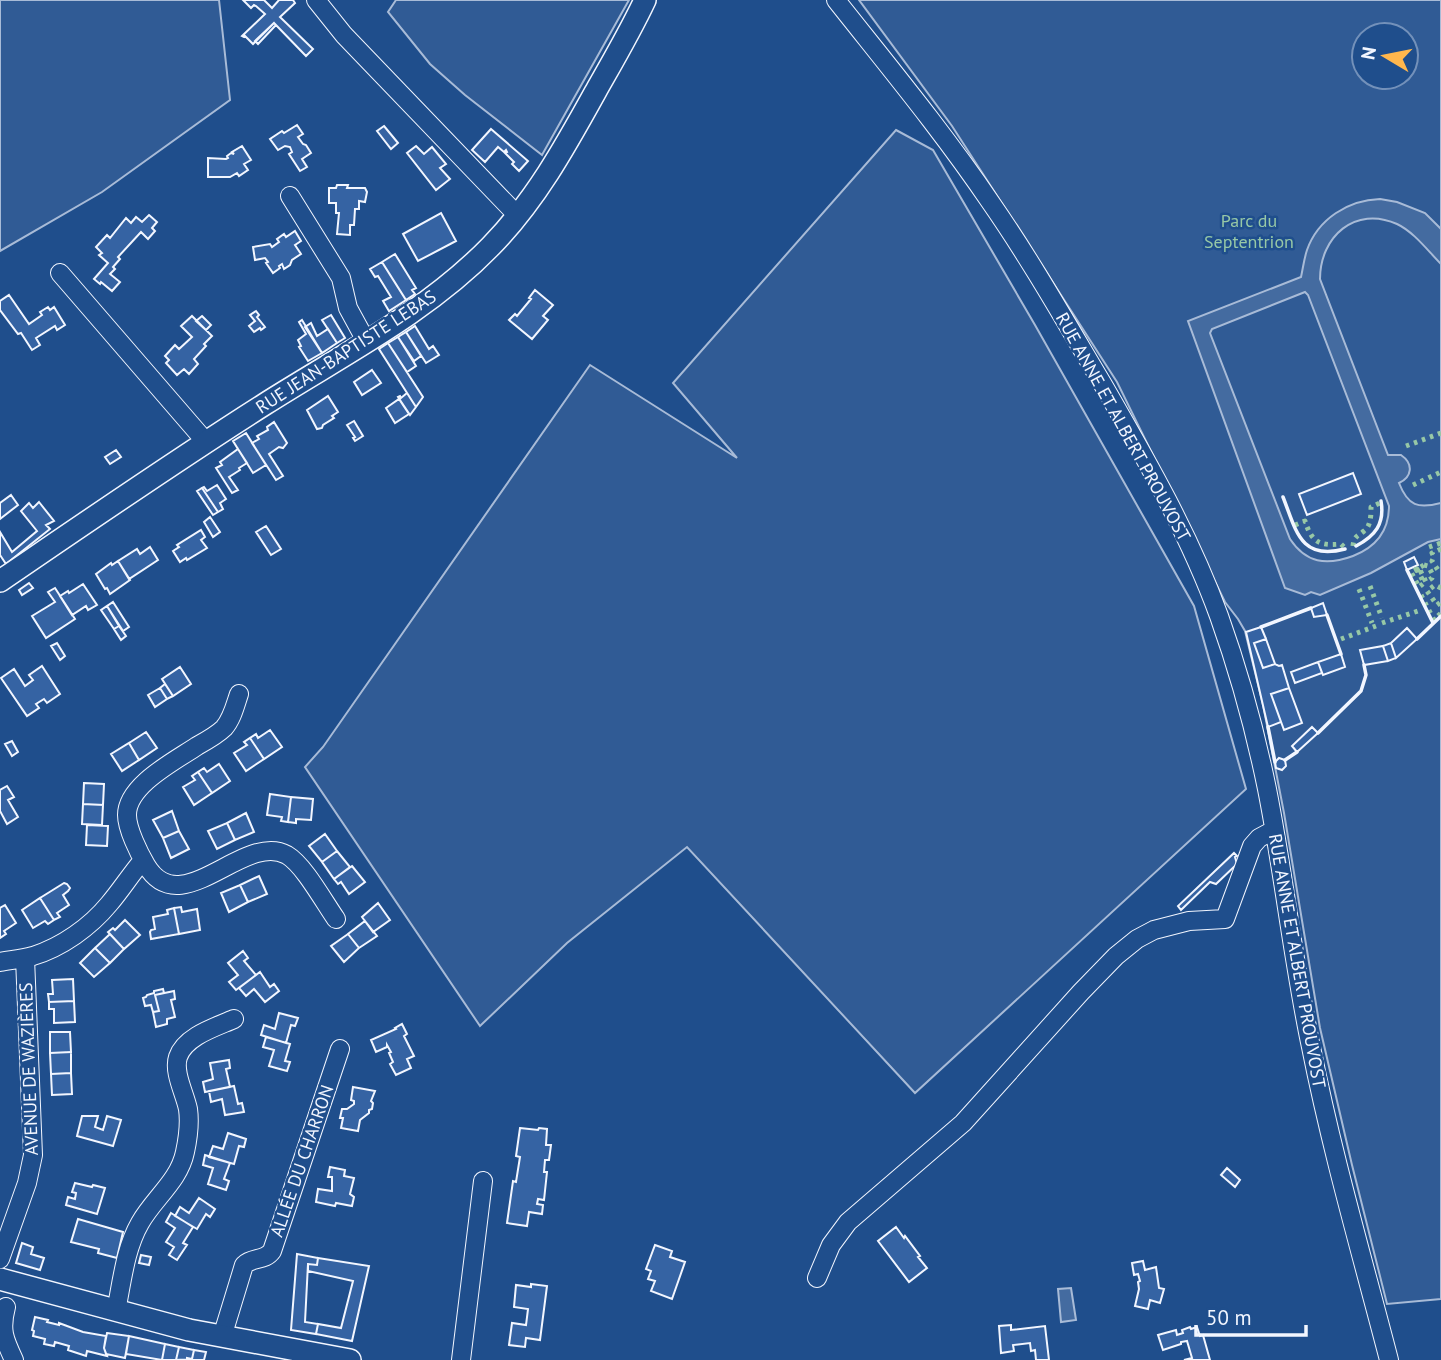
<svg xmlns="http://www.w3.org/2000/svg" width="1441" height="1360" viewBox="0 0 1441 1360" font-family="'PT Sans',sans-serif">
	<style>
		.built { fill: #305b95; stroke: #a8bbd7; stroke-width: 2; fill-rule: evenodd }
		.water { fill: #446ba0; stroke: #a8bbd7; stroke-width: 2; fill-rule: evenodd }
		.building { fill: #3563a3; stroke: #f2f6ff; stroke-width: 2 }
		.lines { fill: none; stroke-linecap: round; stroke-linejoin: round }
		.minor-casing { stroke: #f2f6ff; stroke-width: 20 }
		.major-casing { stroke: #f2f6ff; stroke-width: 24 }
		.minor { stroke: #1f4e8c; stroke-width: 18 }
		.major { stroke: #1f4e8c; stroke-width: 21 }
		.hedge { stroke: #97c8a6; stroke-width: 5; stroke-dasharray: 3.5 5; stroke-linecap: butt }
		.wall { stroke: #f2f6ff; stroke-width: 3.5 }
		.labels { text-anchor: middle; stroke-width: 5; stroke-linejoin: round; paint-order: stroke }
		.park-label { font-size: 18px; fill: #97c8a6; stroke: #1f4e8c }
		.street-label { font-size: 18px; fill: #f2f6ff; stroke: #1f4e8c }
	</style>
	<rect width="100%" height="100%" fill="#1f4e8c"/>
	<path class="built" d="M0,0h219l11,100 -128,92 -102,59z
		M396,0h233l-87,155 -77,-60 -35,-31 -42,-52z
		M859,0h582v1299l-54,5 -35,-139 -32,-137 -36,-215 -21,-108 -18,-74 -7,-12 -13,-17 -108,-220 -165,-256zM1364,35h42v42h-42z
		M896,130l37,20 102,175 159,281 52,183 -331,304 -228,-246 -120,96 -87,83 -175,-259 18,-20 267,-382 147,93 -64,-75z"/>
	<path class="water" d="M1380,199l17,3 28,11 16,16v35c-13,-13 -27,-32 -44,-40 -42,-19 -77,13 -77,55l68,176h13c13,9 11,22 -2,28 9,23 19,26 42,20v36l-13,3 -57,31 -51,22 -9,-3 -6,3 -20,-7 -97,-267 113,-44c2,-9 3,-18 6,-27 11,-31 41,-50 73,-51zM1305,292l3,3 81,211c0,25 -13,41 -36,50 -27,10 -47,7 -63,-17l-80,-206 2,-4z
		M1071,1288l5,32 -15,2 -3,-33z"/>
	<path class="building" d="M243,0h21l8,8 7,-8h14l2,3 -15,14 33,32 -7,7 -32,-33 -21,21 -8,-8 -1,1 -2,-1 23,-22 -9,-8 -2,-1 -3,3z
		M274,23l2,2 -18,19 -3,-3z
		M297,125l6,9 -5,3 5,7 3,1 5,8 -9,6 5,8 -7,4 -11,-17 3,-2 -2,-5 -5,-1 -7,4 -8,-11 12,-8 2,2z
		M384,126l14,17 -7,6 -14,-18z
		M491,129l37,32 -9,10 -7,-7 2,-2 -9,-9 2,-1 -1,-2 -2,2 -6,-5 -13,15 -13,-12z
		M242,146l9,14 -7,4 4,6 -9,6 -2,-3 -7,4h-22v-19l18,1 2,-1 -1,-2 4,-3 3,1 -2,-2z
		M416,146l8,8 8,-7 14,17 -6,4 10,11 -14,11 -29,-37z
		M337,185h11l-1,3h18l2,4 -2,10 -6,-1v8h-4l-1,16h-4v10l-13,-1 2,-21h-3v-10h-7v-15h7z
		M441,213l15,28 -38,20 -15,-27z
		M149,215l8,7 -5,6 3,3 -7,8 -7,-7 -23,25 2,2 -7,8 2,2 -5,5 10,8 -8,9 -11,-9 -1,2 -6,-5 14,-16 -9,-8 3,-2 -6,-6 11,-12 3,3 16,-20 5,5 5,-6 6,5z
		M295,231l6,10 -6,4 6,9 -9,6 -2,5 -6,4 -2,-5 -3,2 1,2 -7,5 -7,-10 2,-1 -3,-4 -10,2 -2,-13 17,-3 2,3 7,-5 -2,-3 7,-5 2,3z
		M395,254l21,34 -4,2 3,4 -9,6 -24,-38z
		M382,262l24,38 -17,11 -6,-10 8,-4 -13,-21 -3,1 -5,-8z
		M535,290l18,15 -10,11 5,4 -16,19 -23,-19 6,-6 2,2 14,-17 -2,-1z
		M9,295l20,29 13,-9 -2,-3 8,-5 2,3 4,-3 11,18 -8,5 -2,-4 -19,12 4,7 -8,5 -11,-17 -3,1 -18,-24v-9z
		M256,311l3,4 -2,2 8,10 -4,3 -1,-2 -6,4 -5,-6 6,-5 -5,-6z
		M331,315l14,23 -8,5 -15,-23z
		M192,316l20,20 -8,8 2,2 -12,13 4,5 -9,10 -5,-5 -7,6 -11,-12 3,-3 -4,-4 10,-11 4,4 13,-12 -11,-11z
		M202,316l9,9 -5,5 -10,-9z
		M302,320l20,33 -14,8 -9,-14 2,-1 -3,-6 8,-6 -7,-12z
		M311,323l6,13 11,-7 9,14 -15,10 -17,-26z
		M415,326l14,23 4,-3 6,9 -13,8 -20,-31z
		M406,332l15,24 -7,5 -16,-24z
		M398,337l18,29 -9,6 -19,-29z
		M388,343l35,54 -7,10 -37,-58z
		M372,370l9,13 -19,12 -8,-13z
		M407,393l9,14 -6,8 -12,-18 2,-1 1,2z
		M328,396l10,16 -6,4 2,2 -11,7 -1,3 -5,1 -10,-19z
		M399,399l10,15 -14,9 -9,-15z
		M354,421l9,15 -8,5 -2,-3 2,-1 -8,-12z
		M274,422l13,21 -4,5 -4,-1 -10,7 14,22 -7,4 -24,-37 7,-4 -2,-3 11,-6 -1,-3z
		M246,433l20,32 -13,8 -20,-32z
		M238,449l9,14 -8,5 1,2 -11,7 9,13 -6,3 -16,-25 6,-3 -2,-3z
		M116,450l5,7 -11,7 -5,-7z
		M1353,473l8,21 -54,21 -8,-21z
		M217,485l9,14 -6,4 3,6 -5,3 -16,-24 2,-1 3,4z
		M202,488l16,24 -5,3 -16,-24z
		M11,495l7,10 -18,14v-16z
		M39,502l15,19 -8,4 4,4 -44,35 -6,-9v-23l12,20 25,-21 -16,-20 8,-8 4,5z
		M210,517l10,15 -7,5 -9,-15z
		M266,526l15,23 -10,6 -15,-23z
		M201,530l4,7 -4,3 6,8 -20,12 -1,-2 -6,4 -7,-11 6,-4 -2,-2z
		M150,547l8,13 -29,19 -11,-18 19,-12 3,5z
		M1414,557l4,8 -11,5 -3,-8z
		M118,561l12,19 -20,14 -3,-6 -2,1 -9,-15 15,-11 1,2z
		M29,583l4,5 -11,7 -3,-5z
		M83,584l14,21 -9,5 -2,-4 -14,9 -12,-19 8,-5 1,2z
		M55,588l20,31 -29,19 -14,-22 23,-14 -7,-10z
		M113,602l16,25 -6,4 -16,-25z
		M1323,603l4,12 -13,2 -3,-9z
		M107,606l12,20 -5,3 -13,-19z
		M119,626l7,10 -5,4 -7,-11z
		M1261,627l5,12 -12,4 9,25 12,-4 4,2 3,-1 7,23 -18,6 10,28 -13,5 -22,-95z
		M1407,628l10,11 -21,19 -5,-15z
		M1266,639l9,25 -12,4 -9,-25z
		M57,643l8,13 -5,4 -9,-14z
		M1391,643l5,15 -8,3 -5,-15z
		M1383,646l5,15 -24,4 -4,-15z
		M1341,654l4,13 -22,8 -5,-13z
		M1318,662l4,11 -27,10 -4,-11z
		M42,666l18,28 -13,9 -3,-4 -8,5 3,4 -12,8 -26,-38 13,-9 11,17 8,-6 -4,-5z
		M180,667l11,17 -18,12 -11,-17z
		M165,684l8,12 -6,3 -7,-11z
		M160,688l7,11 -12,8 -7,-12z
		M1289,688l13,35 -18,7 -13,-36z
		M1312,727l6,6 -21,19 -5,-6z
		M270,730l12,17 -18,12 -14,-21 6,-4 2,4z
		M146,732l11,16 -18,12 -10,-17z
		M250,738l14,21 -18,12 -12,-18 13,-8 -3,-3z
		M12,741l6,11 -6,4 -7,-12z
		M129,743l10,17 -17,11 -11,-17z
		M1279,758l6,2 1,6 -4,4 -6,-2 -1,-6z
		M219,764l11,17 -18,12 -14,-21 6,-4 3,4z
		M198,772l14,21 -18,12 -11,-18 12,-7 -3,-4z
		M84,783l20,1 -1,21 -20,-1z
		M7,786l7,11 -6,3 10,17 -11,7 -7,-13v-21z
		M270,794l21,3 -3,25 -7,-1 1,-4 -15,-2z
		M291,797l22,2 -2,21 -15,-1v4l-8,-1z
		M83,804l20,1 -1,20 -20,-1z
		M172,811l7,20 -16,7 -10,-18z
		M246,813l8,19 -19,8 -8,-17z
		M227,823l8,17 -18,9 -9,-18z
		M87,825l21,1 -1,20 -21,-1z
		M179,831l10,18 -18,9 -8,-20z
		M325,834l12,17 -15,11 -13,-16z
		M337,851l13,16 -16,12 -12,-17z
		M1234,853l3,3 -2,1 2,7 -21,20 -6,-2 -29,28 -3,-4z
		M352,866l13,16 -16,12 -8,-12 -3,2 -4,-5z
		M259,876l8,18 -19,8 -8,-17z
		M64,883l3,1 3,4 -2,3 -5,4 6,10 -12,8 3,4 -6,3 -14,-22z
		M240,885l8,17 -19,10 -8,-19z
		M40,898l14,22 -6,4 -3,-3 -12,7 -11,-18z
		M378,903l12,17 -17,12 -11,-15z
		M5,905l11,18 -12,8 2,3 -6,4v-30z
		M181,907l1,5 15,-3 3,21 -21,4 -5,-26z
		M174,908l5,26 -28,5 -1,-7 1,-2 4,-1 -2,-12 15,-3 -1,-4z
		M125,920l15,15 -16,14 -16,-17 5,-4 2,2z
		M365,921l12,15 -18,12 -11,-14z
		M110,934l14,15 -14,14 -15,-15z
		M348,934l11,14 -15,14 -13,-16z
		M95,948l15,15 -16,14 -14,-14z
		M243,951l5,7 -4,3 12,14 -20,15 -7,-8 9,-7 -10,-12z
		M260,972l10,15 4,-3 5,7 -14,11 -11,-13 -8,7 -7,-8z
		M73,979l1,22 -25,1 -1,-8h5l-1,-14z
		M163,989l1,4 -9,2 4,16 -6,1 -2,-7 -6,1 -2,-8 3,-1 1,-2 7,-2v-2z
		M174,991l1,8 -4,1 4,17 -8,2v5l-11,3 -3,-15 6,-1 -4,-16z
		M74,1001l1,21 -21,1v-14h-5v-7z
		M279,1013l19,5 -3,8 -4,-1 -5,18 -25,-8 3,-10 11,4z
		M402,1024l5,10 -3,2 10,20 -7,3 4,9 -15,7 -6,-11 3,-2 -4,-9 2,-1 -4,-7v2l-11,5 -5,-12 25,-11 -1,-1z
		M50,1032h20l1,20 -21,1z
		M266,1037l24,7 -5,17 5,1 -3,9 -18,-5 5,-16 -11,-3z
		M71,1052v21l-20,1 -1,-21z
		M229,1060l1,8 -4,1 4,18 -25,5 -2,-10 10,-3 -3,-16z
		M71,1073l1,21 -20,1 -1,-21z
		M234,1086l4,18 4,-1 2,9 -19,3 -3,-16 -11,3 -2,-11z
		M353,1087l22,4 -4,10 2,2 -1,6 -3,1v3l-9,7 -2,11 -17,-3 2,-10h-3l2,-9h5l7,-5v-3l-3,-1z
		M82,1116h16l-3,11 8,3 4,-14 14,4 -8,26 -36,-10z
		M520,1128l18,2 1,-2 8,1 -1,16h5l-2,15h-4l-1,12h3l-3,28 -6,-1 -1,5 6,1 -1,9 -13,-2 -2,14 -20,-3 6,-42 3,1 4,-25 -4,-1z
		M228,1133l18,6 -2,8 -5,-1 -5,18 -25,-7 4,-11 10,3z
		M205,1155l25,8 -6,16 5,2 -3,9 -18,-6 5,-16 -10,-3z
		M330,1167l15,3 -1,6 10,2 -4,16 4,3 -2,9 -16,-3 -1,3 -19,-4 2,-13 14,2v-14h-4z
		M1227,1168l13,12 -5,7 -14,-12z
		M75,1183l17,4 1,-2 12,3 -8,26 -31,-9 2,-8 7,2 1,-6 -4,-1z
		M199,1198l16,11 -5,8 -4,-3 -9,15 -22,-13 5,-9 9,6z
		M171,1213l22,14 -10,16 4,2 -10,15 -8,-5 5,-8 -8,-5 9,-14 -9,-6z
		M78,1219l45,13 -6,26 -19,-5 1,-4 -28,-7z
		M896,1227l8,11 1,-2 15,20 -2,1 9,11 -18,14 -31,-41z
		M22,1243l11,4 -2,7 13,4 -4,12 -24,-7z
		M655,1245l17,6 -2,6 15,5 -13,37 -21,-8 4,-10 -7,-2 3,-8 -5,-2z
		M297,1254l21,4 -1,7 -9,-1 -3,58 13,2 -2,10 -25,-4z
		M141,1255l10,2 -2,8 -10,-2z
		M318,1258l51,8 -17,75 -36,-7 2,-10 23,4 12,-47 -45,-10v-7l9,1z
		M1143,1261l2,9 11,-3 3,21 5,1 -4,14 -10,-3 -2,9 -13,-3 4,-17 -1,-7 2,-1 -2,-7 -4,1 -2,-12z
		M531,1284l16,2 -7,54 -14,-2 -1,9 -16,-2 3,-22 14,2 2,-16 -14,-2 2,-22 15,2z
		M35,1317l13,3 -1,2 12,3v-2l24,9 23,4 -2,12 3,8 -20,-5 -1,5 -18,-6 1,-4 -14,-4 -1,4 -10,-2 1,-5 -12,-3 1,-5 -2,-1z
		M1011,1325v5l34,-4 4,34h-13l-1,-10 -4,1 -1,-8 -17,2 1,6 -13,2 -2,-27z
		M1190,1327l1,2 6,-2 3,9 3,-1 7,25h-26l8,-2 -5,-17 -6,1v2l-18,6 -5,-15 18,-5 1,5 6,-2 -1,-3z
		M107,1333l22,3 -4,22 -19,-4 -2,-6z
		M129,1336l36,8 -3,16 -36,-6z
		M165,1344l14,3 -3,13h-14z
		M179,1347l15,3 -2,9 -16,1z
		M194,1350l12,2 -2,8h-17v-2l5,1z"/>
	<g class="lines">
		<defs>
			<path id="minor" d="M316,0l28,35 174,181
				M836,0c53,67 107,132 155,203 41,59 77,123 114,185 42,73 85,148 114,228 20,56 36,114 48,173 17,86 26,173 44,258 21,106 51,209 78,313
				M290,196l51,82 7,30 18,33
				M60,273l146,169
				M239,694c-4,12 -7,25 -15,34 -7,7 -18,13 -27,18 -22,15 -70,39 -70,69 0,14 12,38 19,50 35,59 98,-34 141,-10 17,10 37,47 49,64
				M0,962c11,-2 22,-3 33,-6 29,-9 57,-29 76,-52 12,-14 22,-30 34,-44
				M0,1259l27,-76 6,-28 -8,-197
				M817,1278l14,-33 17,-23 115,-99 118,-131 35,-36 21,-17 17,-9 35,-9 36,-2 27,-73 7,-8 15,-8
				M6,1307c-6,23 -2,32 8,53
				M116,1311c6,-29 9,-62 24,-88 14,-25 39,-42 45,-71 3,-14 5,-29 3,-43 -3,-15 -15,-37 -10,-52 7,-21 38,-30 56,-38
				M222,1337l22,-72c8,-8 21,-4 28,-14l68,-202
				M461,1360l22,-179"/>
			<path id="major" d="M0,581c88,-60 175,-120 265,-177 77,-49 161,-91 226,-158 45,-46 75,-101 106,-157 17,-30 34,-59 48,-89
				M0,1279l189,51 161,30"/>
		</defs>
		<use href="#minor" class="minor-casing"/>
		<use href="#major" class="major-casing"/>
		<use href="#minor" class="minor"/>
		<use href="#major" class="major"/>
		<path class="hedge" d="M1406,446l35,-13
			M1413,485l28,-13
			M1295,525l10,-4c7,22 15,25 36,23l4,4
			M1353,546c1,-10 4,-9 11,-15 7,-5 7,-16 7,-24l9,-4
			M1429,547l12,-4
			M1441,549l-9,4 2,4 -2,4 6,9 3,1
			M1424,565l4,1 5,9 -1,3 -6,4 -7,-14z
			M1417,569l7,14 -5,4 -8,-15z
			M1370,586l12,32
			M1441,588l-6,-3 -8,6 10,14 4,-3
			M1359,589l13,34
			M1421,595l13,25 7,-7
			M1382,623l39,-13
			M1341,639l35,-13"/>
		<path class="wall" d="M1283,497c13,33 17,64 62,52
			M1356,546c19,-10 29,-22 25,-45
			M1407,570l26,53
			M1327,615l14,39
			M1261,627l50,-19
			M1417,639l24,-23
			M1268,727l7,35
			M1318,733l43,-42 5,-16 -2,-10
			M1285,760l12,-8"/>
	</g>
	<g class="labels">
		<g class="park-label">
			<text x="1249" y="227">Parc du<tspan x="1249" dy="21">Septentrion</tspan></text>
		</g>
		<g class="street-label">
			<text transform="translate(346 352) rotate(-33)" y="6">RUE JEAN-BAPTISTE LEBAS</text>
			<text transform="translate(1123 427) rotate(61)" y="6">RUE ANNE ET ALBERT PROUVOST</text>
			<text transform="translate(1297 961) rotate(80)" y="6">RUE ANNE ET ALBERT PROUVOST</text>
			<text transform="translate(29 1069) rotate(-92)" y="6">AVENUE DE WAZIÈRES</text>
			<text transform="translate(302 1161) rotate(-71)" y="6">ALLÉE DU CHARRON</text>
		</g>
	</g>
	<g transform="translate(1385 56) rotate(280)"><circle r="33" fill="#1f4e8c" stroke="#7391ba" stroke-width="2"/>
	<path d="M0-5L12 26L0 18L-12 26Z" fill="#ffb74d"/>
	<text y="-10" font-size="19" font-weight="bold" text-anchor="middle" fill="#f2f6ff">N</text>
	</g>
	<path d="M1196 1325v10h110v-10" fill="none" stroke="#f2f6ff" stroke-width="3.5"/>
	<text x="1206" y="1325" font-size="21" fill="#f2f6ff" stroke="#1f4e8c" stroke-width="5" paint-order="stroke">50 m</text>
</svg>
